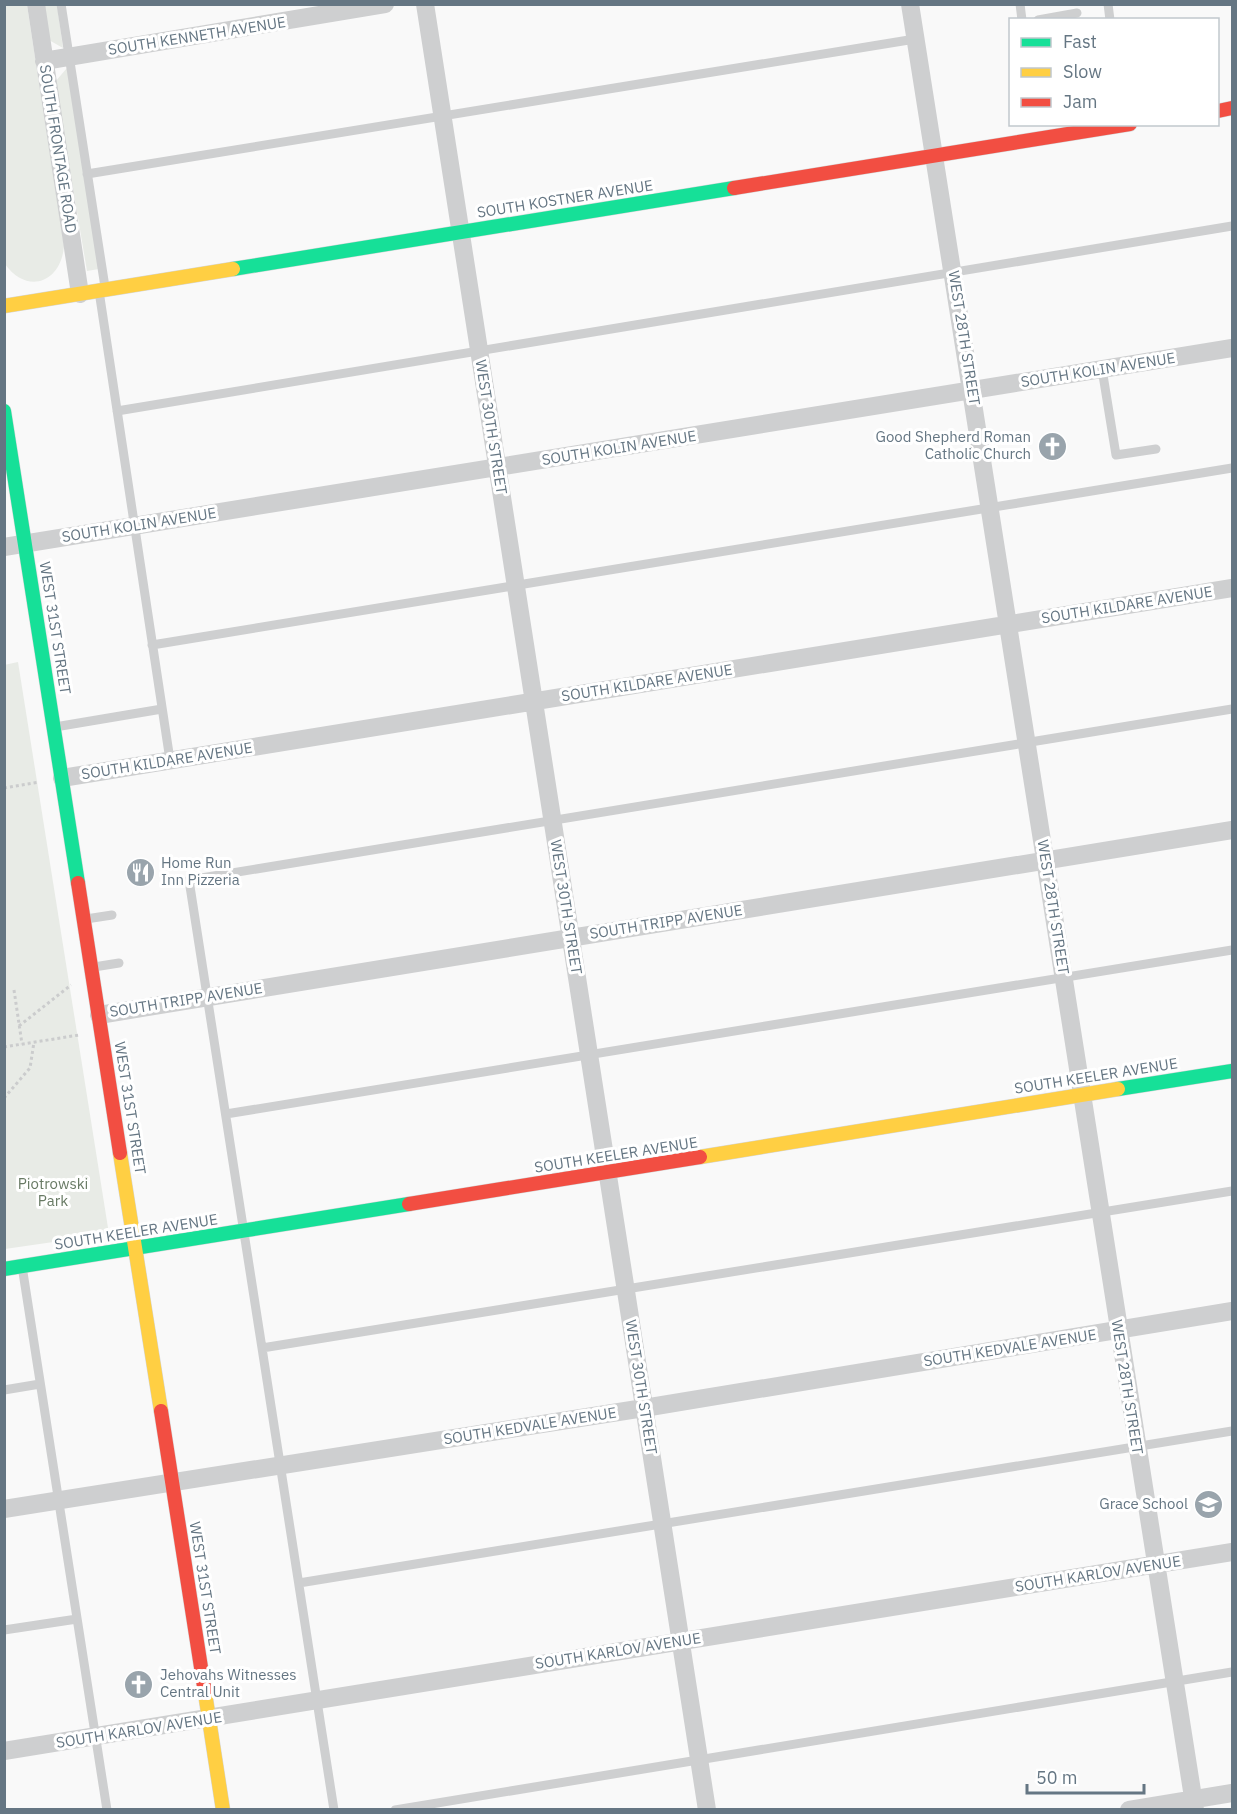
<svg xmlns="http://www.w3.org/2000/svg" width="1237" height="1814" viewBox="0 0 1237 1814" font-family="'IBM Plex Sans',sans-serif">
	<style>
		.green { fill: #e8ebe6 }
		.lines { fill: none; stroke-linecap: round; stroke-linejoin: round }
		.fast-casing { stroke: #d5d6d7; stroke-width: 15 }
		.slow-casing { stroke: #d5d6d7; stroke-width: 15 }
		.jam-casing { stroke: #d5d6d7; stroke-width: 15 }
		.path { stroke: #cbcccd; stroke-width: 3; stroke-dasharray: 3 3; stroke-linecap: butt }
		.lane { stroke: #cecfd0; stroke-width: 9 }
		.street { stroke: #cecfd0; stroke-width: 18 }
		.fast { stroke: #16e098; stroke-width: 14 }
		.slow { stroke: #ffcf43; stroke-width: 14 }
		.jam { stroke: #f24e42; stroke-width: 14 }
		.labels { text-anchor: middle; stroke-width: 6; stroke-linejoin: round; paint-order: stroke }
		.street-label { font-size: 15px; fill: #657683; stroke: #fff }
		.poi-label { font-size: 15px; fill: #657683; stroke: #fff; text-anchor: end }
		.park-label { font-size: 15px; fill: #687a64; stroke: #fff }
	</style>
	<rect width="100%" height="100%" fill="#f9f9f9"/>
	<path class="green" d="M4,5h23l37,241c-3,37 -37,49 -59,18z
		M43,5h14l6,43 -14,-8z
		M67,68l32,201 -12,2 -32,-189z
		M18,662l91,572 -104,15 -1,-584z"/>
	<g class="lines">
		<defs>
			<path id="fast" d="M233,269l501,-81
				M4,411l74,472
				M1118,1089l114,-18
				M4,1269l405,-65"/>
			<path id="slow" d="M4,306l229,-37
				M120,1153l41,258
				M700,1157l418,-68
				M205,1693l18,117"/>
			<path id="jam" d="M1218,111l14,-3
				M734,188l396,-64
				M78,883l42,270
				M409,1204l291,-47
				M161,1411l44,282"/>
		</defs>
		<use href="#fast" class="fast-casing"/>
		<use href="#slow" class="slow-casing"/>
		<use href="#jam" class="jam-casing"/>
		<path class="path" d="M4,788l35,-6
			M14,990l8,54
			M19,1026l52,-41
			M4,1047l75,-12
			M4,1098l26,-30 4,-26"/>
		<path class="lane" d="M61,4l44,283
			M1020,4l2,16
			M1108,4l2,16
			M1038,20l39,-7
			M87,174l828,-135
			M99,291l71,469
			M1102,369l14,86 40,-6
			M117,411l1115,-185
			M152,645l1080,-177
			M55,727l107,-18
			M86,919l26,-4
			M94,967l25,-4
			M226,1114l1006,-164
			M22,1266l85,544
			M262,1348l970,-157
			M4,1390l36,-6
			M299,1583l933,-152
			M4,1630l73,-11
			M334,1810l-145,-930 1043,-171
			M395,1810l837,-138"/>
		<path class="street" d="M36,4l44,290
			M425,4l282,1806
			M910,4l285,1806
			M44,61l341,-57
			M4,547l1228,-199
			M62,778l1170,-190
			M99,1015l1133,-185
			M4,1509l640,-101 588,-97
			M4,1751l1228,-199
			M1129,1810l103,-17"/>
		<use href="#fast" class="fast"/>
		<use href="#slow" class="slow"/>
		<use href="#jam" class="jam"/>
	</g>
	<defs>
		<symbol id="church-disc" viewBox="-11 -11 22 22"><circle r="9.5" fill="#99a4ac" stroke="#fff"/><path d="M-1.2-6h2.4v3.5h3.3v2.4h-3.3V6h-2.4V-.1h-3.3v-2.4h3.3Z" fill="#fff"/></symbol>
		<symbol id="restaurant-disc" viewBox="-11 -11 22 22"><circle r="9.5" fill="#99a4ac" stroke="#fff"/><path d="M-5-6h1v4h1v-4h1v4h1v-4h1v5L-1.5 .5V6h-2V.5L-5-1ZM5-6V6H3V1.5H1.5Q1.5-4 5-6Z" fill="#fff"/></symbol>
		<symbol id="school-disc" viewBox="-11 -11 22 22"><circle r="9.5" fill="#99a4ac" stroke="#fff"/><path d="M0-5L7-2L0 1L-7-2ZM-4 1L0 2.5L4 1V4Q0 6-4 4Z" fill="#fff"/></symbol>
	</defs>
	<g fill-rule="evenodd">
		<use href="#church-disc" x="1036" y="430" width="33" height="33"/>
		<use href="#restaurant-disc" x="124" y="856" width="33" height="33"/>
		<use href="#school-disc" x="1192" y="1488" width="33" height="33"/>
		<use href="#church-disc" x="122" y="1668" width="33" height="33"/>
	</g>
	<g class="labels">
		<g class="street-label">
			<text transform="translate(197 36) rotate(-9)" y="5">SOUTH KENNETH AVENUE</text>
			<text transform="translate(58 149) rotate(81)" y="5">SOUTH FRONTAGE ROAD</text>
			<text transform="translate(565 199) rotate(-9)" y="5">SOUTH KOSTNER AVENUE</text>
			<text transform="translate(964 338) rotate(81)" y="5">WEST 28TH STREET</text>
			<text transform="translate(1098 370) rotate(-9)" y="5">SOUTH KOLIN AVENUE</text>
			<text transform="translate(491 427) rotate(81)" y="5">WEST 30TH STREET</text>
			<text transform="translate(619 448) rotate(-9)" y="5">SOUTH KOLIN AVENUE</text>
			<text transform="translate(139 525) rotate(-9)" y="5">SOUTH KOLIN AVENUE</text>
			<text transform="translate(1127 605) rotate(-9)" y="5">SOUTH KILDARE AVENUE</text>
			<text transform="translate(55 628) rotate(81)" y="5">WEST 31ST STREET</text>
			<text transform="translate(647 683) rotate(-9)" y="5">SOUTH KILDARE AVENUE</text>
			<text transform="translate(167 761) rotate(-9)" y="5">SOUTH KILDARE AVENUE</text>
			<text transform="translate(566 907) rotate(81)" y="5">WEST 30TH STREET</text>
			<text transform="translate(1053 907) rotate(81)" y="5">WEST 28TH STREET</text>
			<text transform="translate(666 922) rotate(-9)" y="5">SOUTH TRIPP AVENUE</text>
			<text transform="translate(186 1000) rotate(-9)" y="5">SOUTH TRIPP AVENUE</text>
			<text transform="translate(1096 1076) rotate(-9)" y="5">SOUTH KEELER AVENUE</text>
			<text transform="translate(130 1108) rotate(81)" y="5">WEST 31ST STREET</text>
			<text transform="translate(616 1155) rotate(-9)" y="5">SOUTH KEELER AVENUE</text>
			<text transform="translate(136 1232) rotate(-9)" y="5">SOUTH KEELER AVENUE</text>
			<text transform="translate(1010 1348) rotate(-9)" y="5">SOUTH KEDVALE AVENUE</text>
			<text transform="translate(641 1387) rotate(81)" y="5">WEST 30TH STREET</text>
			<text transform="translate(1127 1387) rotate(81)" y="5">WEST 28TH STREET</text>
			<text transform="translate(530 1426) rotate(-9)" y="5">SOUTH KEDVALE AVENUE</text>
			<text transform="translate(1098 1574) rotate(-9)" y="5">SOUTH KARLOV AVENUE</text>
			<text transform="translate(205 1588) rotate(81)" y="5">WEST 31ST STREET</text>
			<text transform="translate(618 1651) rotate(-9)" y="5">SOUTH KARLOV AVENUE</text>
			<text transform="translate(139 1730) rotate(-9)" y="5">SOUTH KARLOV AVENUE</text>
		</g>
		<g class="poi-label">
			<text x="1031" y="442">Good Shepherd Roman<tspan x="1031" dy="17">Catholic Church</tspan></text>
			<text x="161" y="868" text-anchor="start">Home Run<tspan x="161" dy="17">Inn Pizzeria</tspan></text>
			<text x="1188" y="1509">Grace School</text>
			<text x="160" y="1680" text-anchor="start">Jehovahs Witnesses<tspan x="160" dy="17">Central Unit</tspan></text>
		</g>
		<g class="park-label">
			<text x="53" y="1189">Piotrowski<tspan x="53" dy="17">Park</tspan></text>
		</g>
	</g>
	<rect width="1237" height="1814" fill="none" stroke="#657683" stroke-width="12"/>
	<rect x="1009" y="18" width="210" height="108" fill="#ffffff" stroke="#c1c8cd" stroke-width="1.5"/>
	<rect x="1021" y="38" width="30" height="9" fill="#16e098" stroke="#c1c8cd" stroke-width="1.5"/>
	<text x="1063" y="48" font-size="18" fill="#657683">Fast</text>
	<rect x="1021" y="68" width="30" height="9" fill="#ffcf43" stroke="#c1c8cd" stroke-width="1.5"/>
	<text x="1063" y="78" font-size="18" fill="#657683">Slow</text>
	<rect x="1021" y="98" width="30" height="9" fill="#f24e42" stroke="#c1c8cd" stroke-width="1.5"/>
	<text x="1063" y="108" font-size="18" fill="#657683">Jam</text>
	<path d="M1027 1784v9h117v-9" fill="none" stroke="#657683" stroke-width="3"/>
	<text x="1036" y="1784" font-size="18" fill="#657683" stroke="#ffffff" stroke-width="4.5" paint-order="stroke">50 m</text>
</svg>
